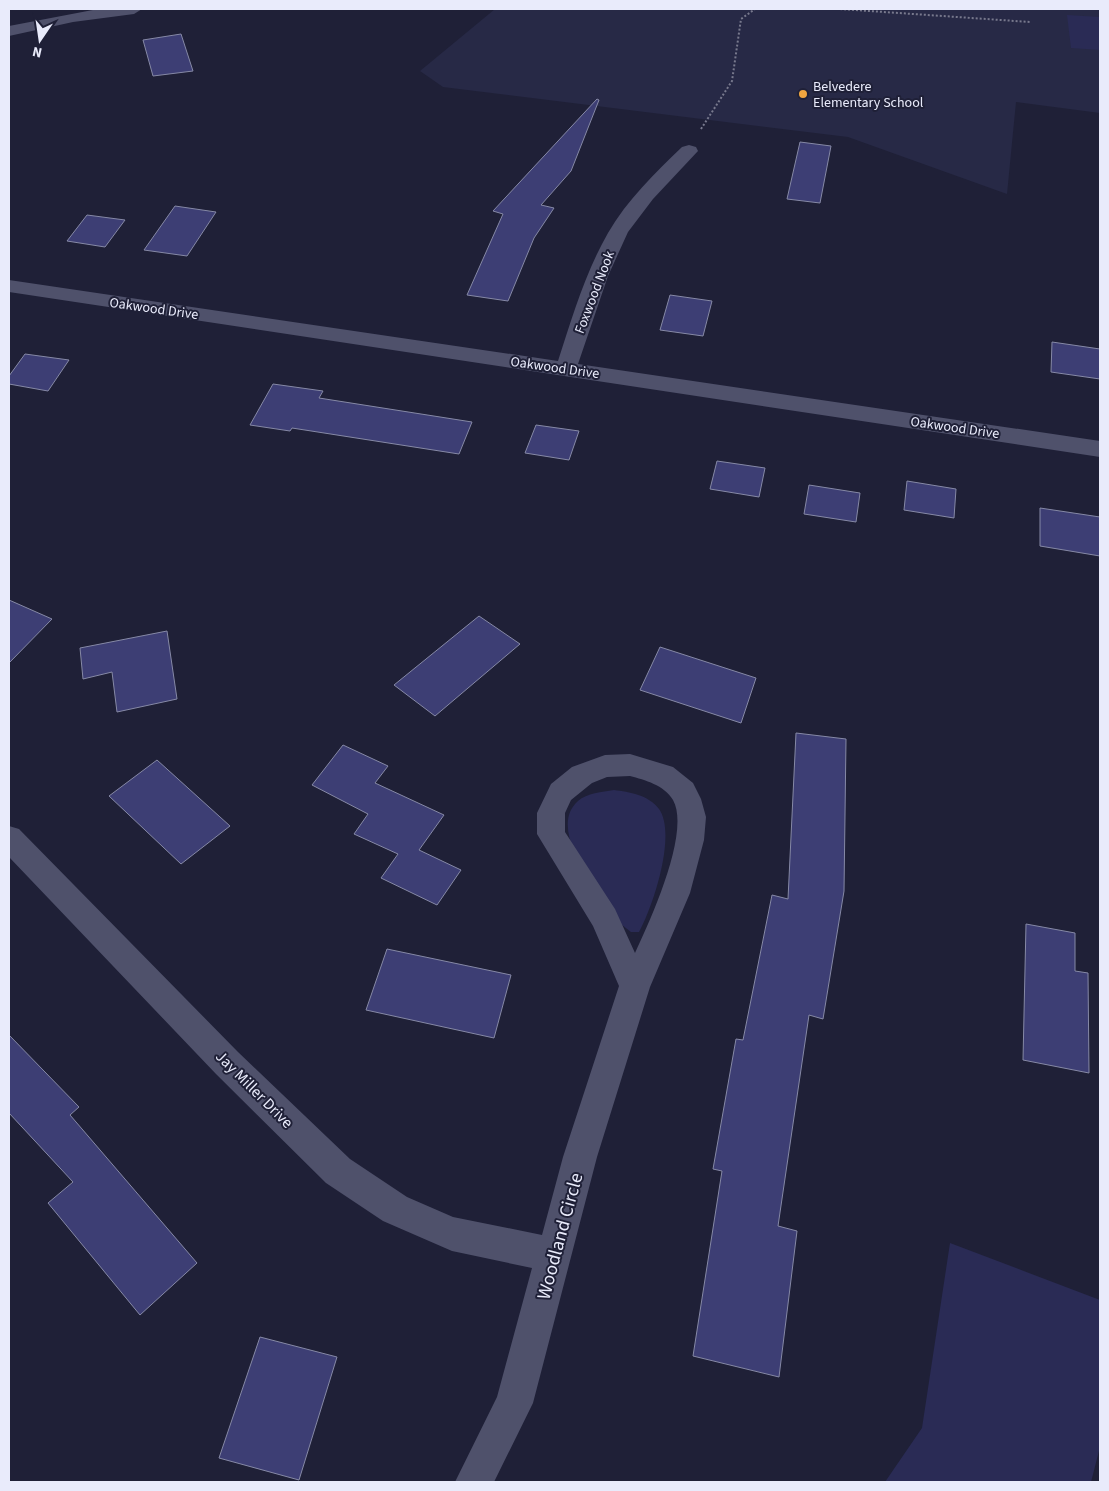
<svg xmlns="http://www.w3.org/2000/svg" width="1109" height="1491" viewBox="0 0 1109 1491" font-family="'Source Sans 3',sans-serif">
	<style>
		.built { fill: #272946 }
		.green { fill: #2a2b55 }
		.building { fill: #3d3e74; stroke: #8689a6 }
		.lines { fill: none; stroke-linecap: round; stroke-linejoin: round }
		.path { stroke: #78798d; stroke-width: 2; stroke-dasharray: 2 2; stroke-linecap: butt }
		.street { fill: #4f516b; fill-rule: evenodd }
		.poi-dot { fill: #f1a640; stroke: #1f2037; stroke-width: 2 }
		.labels { text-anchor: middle; stroke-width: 4; stroke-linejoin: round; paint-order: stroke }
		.far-poi-label { font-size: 14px; fill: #e9ebfb; stroke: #1f2037; text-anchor: start }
		.far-street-label { font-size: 14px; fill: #e9ebfb; stroke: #1f2037 }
		.street-label { font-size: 16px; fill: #e9ebfb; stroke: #1f2037 }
		.near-street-label { font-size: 19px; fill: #e9ebfb; stroke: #1f2037 }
	</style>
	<rect width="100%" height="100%" fill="#1f2037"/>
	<path class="built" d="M495,9h605v104l-84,-11 -9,92 -159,-57 -405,-50 -23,-16z"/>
	<path class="green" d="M1067,15l33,2v33l-29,-2z
		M614,790c15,2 35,5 45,19 18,25 -6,98 -20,123h-8l-9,-7c-18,-26 -78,-94 -44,-124 9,-8 24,-9 36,-11z
		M950,1243l150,57v147l-9,35h-206l37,-54z"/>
	<path class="building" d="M181,34l12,37 -40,5 -10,-36z
		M597,99l2,1 -28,71 -30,34 13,3 -20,30 -26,63 -41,-6 36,-81 -10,-3z
		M800,142l31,4 -11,57 -33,-4z
		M175,206l41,6 -29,44 -43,-6z
		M87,215l38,5 -20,27 -38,-6z
		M670,295l42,6 -9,35 -43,-6z
		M1052,342l48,7v30l-49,-7z
		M25,354l44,6 -21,31 -39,-7v-8z
		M273,384l50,7 -4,7 153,24 -13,32 -167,-26 -2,3 -40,-6z
		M536,425l43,6 -10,29 -44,-7z
		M717,461l48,7 -6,29 -49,-8z
		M907,481l49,8 -2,29 -50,-8z
		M809,485l51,8 -4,29 -52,-8z
		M1040,508l60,9v39l-60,-10z
		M9,600l43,19 -43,44z
		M479,616l41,28 -85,72 -41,-31z
		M167,631l10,68 -60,13 -5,-40 -29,7 -3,-31z
		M660,647l96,31 -15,45 -101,-33z
		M796,733l50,6 -2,152 -21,128 -14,-4 -31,211 19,5 -18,146 -86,-21 29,-185 -9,-2 23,-130 7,1 29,-145 16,4z
		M343,745l45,21 -13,17 69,32 -25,35 42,20 -24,35 -56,-27 17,-24 -44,-20 14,-20 -56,-29z
		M157,760l73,66 -49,38 -72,-68z
		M1026,924l49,9v38l13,2 1,100 -66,-13z
		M387,949l124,26 -17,63 -128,-28z
		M9,1035l70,72 -9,8 127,148 -57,52 -92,-112 25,-21 -64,-69z
		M260,1337l77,20 -38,123 -80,-22z"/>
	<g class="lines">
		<path class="path" d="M840,9l190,13
			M701,129l31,-48 9,-62 14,-10"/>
		<path class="street" d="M98,9h44l-8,5 -61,8 -64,14v-10z
			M689,145l7,2 2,4 -45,48 -25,33 -20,44 -30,88 522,77v16l-1091,-165v-12l549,81c14,-43 27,-88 50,-128 19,-33 47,-60 74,-86z
			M630,754l43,13 20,16 8,16 5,18 -2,23 -14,53 -40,94 -53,170 -64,246 -39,79h-39l42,-85 35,-129 -80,-17 -69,-30 -57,-38 -110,-109 -207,-217v-31l10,3 219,223 112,107 57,38 46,20 89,18 21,-78 56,-171 -26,-60 -56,-92v-21l14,-29 21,-17 33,-12zM630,776c15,4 34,9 43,24 18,32 -23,121 -38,153l-20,-44 -50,-77v-19l6,-13 21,-17 15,-6z"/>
	</g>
	<circle class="poi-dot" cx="803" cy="94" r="5"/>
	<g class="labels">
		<g class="far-poi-label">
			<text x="813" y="91">Belvedere<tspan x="813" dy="16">Elementary School</tspan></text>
		</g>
		<g class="far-street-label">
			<text transform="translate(594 292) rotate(-69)" y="5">Foxwood Nook</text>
			<text transform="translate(154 308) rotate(8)" y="5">Oakwood Drive</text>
			<text transform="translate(555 367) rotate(8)" y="5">Oakwood Drive</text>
			<text transform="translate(955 427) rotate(8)" y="5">Oakwood Drive</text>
		</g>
		<g class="street-label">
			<text transform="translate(255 1089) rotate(45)" y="6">Jay Miller Drive</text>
		</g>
		<g class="near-street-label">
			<text transform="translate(559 1236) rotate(-75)" y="7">Woodland Circle</text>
		</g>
	</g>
	<rect width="1109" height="1491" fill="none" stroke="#e9ebfb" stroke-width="20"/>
	<g transform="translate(40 40) rotate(193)" stroke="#1f2037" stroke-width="4" paint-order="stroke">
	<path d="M0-4L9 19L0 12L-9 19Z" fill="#e9ebfb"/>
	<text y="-8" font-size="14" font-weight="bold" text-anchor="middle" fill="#e9ebfb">N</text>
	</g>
</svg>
